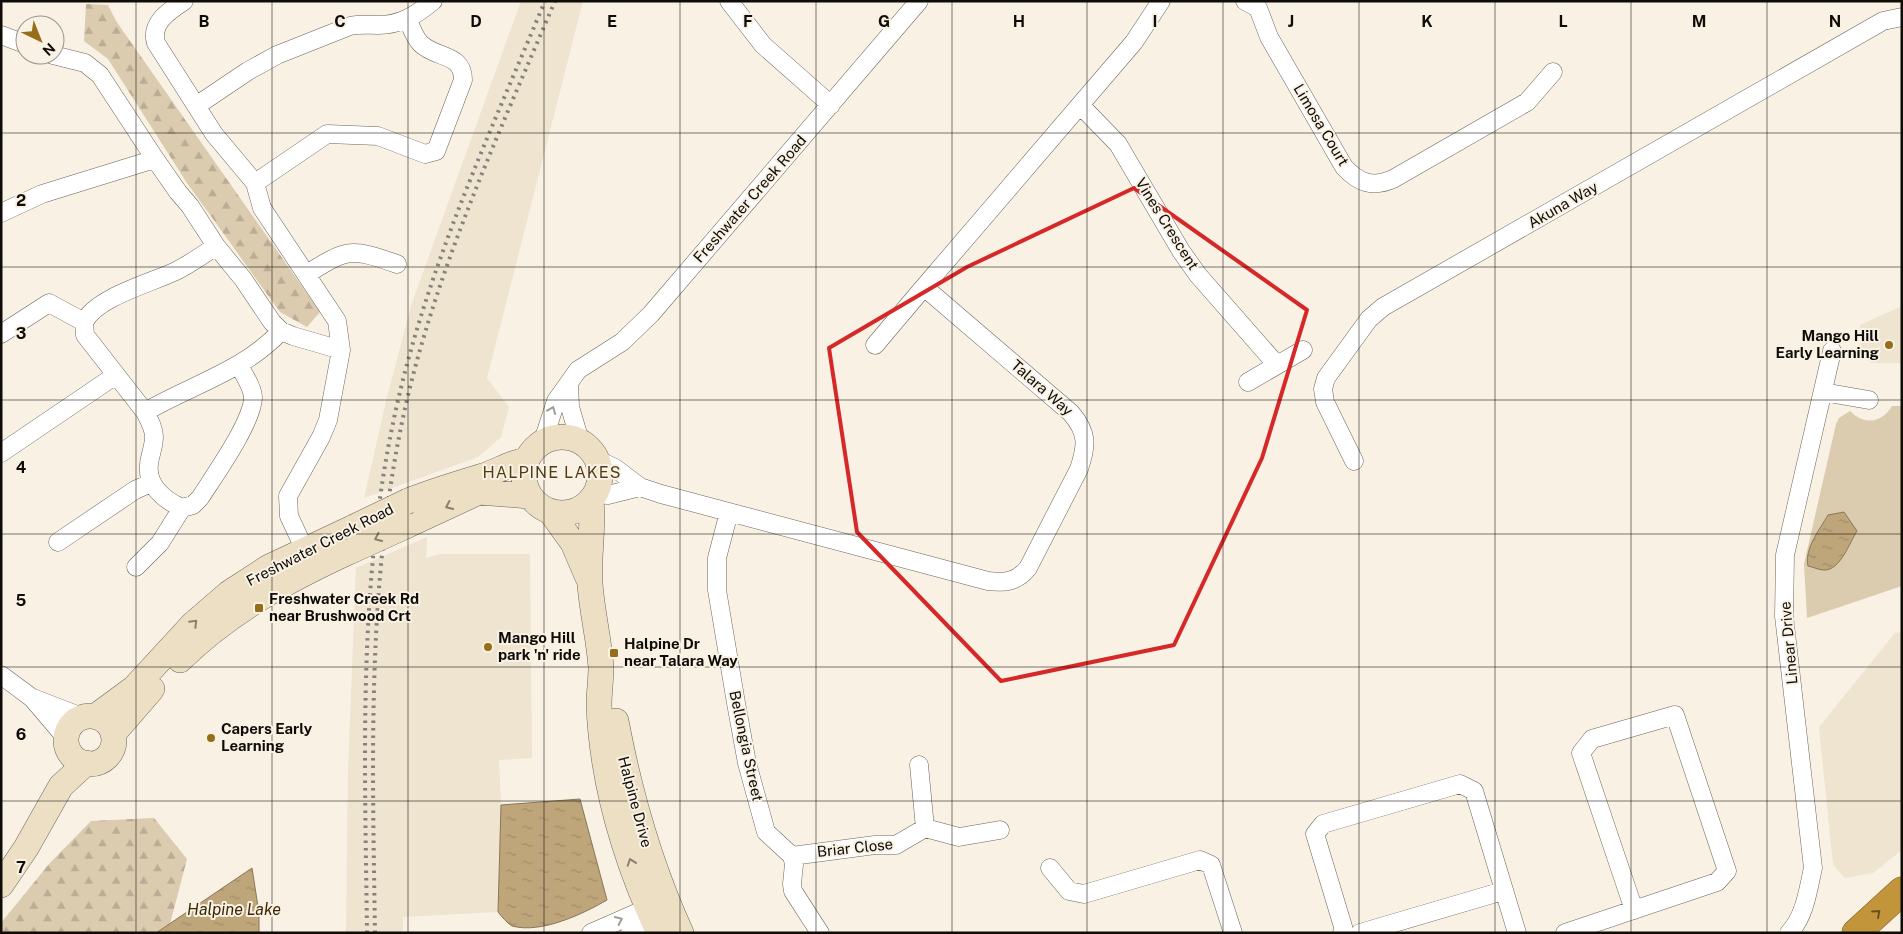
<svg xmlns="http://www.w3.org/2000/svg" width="1903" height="934" viewBox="0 0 1903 934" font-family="'Public Sans',sans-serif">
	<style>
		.built { fill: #eee4d0 }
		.green { fill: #dbcbaf; fill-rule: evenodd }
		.forest { fill: url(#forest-firs) }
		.water { fill: url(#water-ripples); stroke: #8a7758 }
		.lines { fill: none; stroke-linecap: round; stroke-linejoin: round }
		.street-casing { stroke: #6c655a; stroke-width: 19 }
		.secondary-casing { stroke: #6c655a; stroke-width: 26 }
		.highway-casing { stroke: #836528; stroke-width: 29 }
		.street { stroke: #fff; stroke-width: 18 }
		.secondary { stroke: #eddfc4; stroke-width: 25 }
		.highway { stroke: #c2953a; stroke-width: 28 }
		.rail { stroke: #868179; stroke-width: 4; stroke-dasharray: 2.5 5; stroke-linecap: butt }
		.secondary-bridge-casing { stroke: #6c655a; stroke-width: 26; stroke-linecap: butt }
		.secondary-bridge { stroke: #eddfc4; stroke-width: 25 }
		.oneway { stroke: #9f9e9c }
		.oneway2 { stroke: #89806f }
		.oneway3 { stroke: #685021 }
		.marked { fill: none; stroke: #d62828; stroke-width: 4; stroke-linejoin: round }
		.grid { fill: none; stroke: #0f0c08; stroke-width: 1; stroke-opacity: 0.55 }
		.poi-dot { fill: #966e19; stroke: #f8f1e4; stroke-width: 2 }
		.labels { text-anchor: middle; stroke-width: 4; stroke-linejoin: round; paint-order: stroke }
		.street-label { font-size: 15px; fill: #0f0c08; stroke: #f8f1e4 }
		.poi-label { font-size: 15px; font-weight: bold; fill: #0f0c08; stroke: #f8f1e4; text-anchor: start }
		.neighbourhood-label { font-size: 16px; letter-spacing: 1px; fill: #4f3b15; stroke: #f8f1e4 }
		.water-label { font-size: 16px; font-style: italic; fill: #3a2803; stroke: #f8f1e4 }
		.grid-label { font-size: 16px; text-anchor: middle; font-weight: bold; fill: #0f0c08; stroke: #f8f1e4; stroke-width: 4; stroke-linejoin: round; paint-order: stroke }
	</style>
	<defs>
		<pattern id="forest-firs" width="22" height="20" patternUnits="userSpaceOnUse" patternTransform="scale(1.25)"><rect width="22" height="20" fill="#dbcbaf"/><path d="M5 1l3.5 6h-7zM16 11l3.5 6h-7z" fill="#bbad95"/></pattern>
		<pattern id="water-ripples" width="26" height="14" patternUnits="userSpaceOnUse" patternTransform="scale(1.25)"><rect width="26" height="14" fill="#bea57a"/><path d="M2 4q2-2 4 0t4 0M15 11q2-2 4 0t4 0" fill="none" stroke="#a28d68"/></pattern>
	</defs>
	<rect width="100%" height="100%" fill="#f8f1e4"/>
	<path class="built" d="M521,1h62l-96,377 22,29 -8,30 -23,20 -114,41 23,-101 25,-94z
		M1902,306v57h-31l-10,-8 -1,-30z
		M427,537l-1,21 15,-4h89l2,204 -33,2 2,45 -3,107 -95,5v16h-57l2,-163 8,-202z
		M1902,632v218l-29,23 -28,5 -12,-13 -14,-138 76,-94z"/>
	<path class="green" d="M1892,406h10v180l-95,32 -3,-54 32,-140 3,-6 11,-7c14,14 31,13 42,-5zM1844,512l13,19 -19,32z"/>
	<path class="forest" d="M86,4l22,1 8,16 204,291 -13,15 -27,-15 -93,-129 -79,-124 -24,-18z
		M154,818l33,41 -17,65 -14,9h-155v-10l48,-59 42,-43z"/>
	<path class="water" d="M1844,512l13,19c-7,11 -17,40 -33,39 -5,0 -11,-3 -16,-4 -4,-17 12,-37 20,-51z
		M580,799l27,101c-24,14 -66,34 -95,26 -5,-3 -10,-9 -14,-14l3,-107z
		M252,868l7,45v20h-103z"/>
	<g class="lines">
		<defs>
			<path id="street" d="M184,1c-15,10 -34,22 -28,42l58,91 41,49 7,25 75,113 4,29 -13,70 -7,17 -33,59 1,20 20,43
				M729,1l34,44 68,60
				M1245,1l13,7 11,29 75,130c15,16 28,21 49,12l134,-77 26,-30
				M1,35l24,9
				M53,55l32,8 15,12 55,84 23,33 12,14 26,40 27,33 29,43 9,9 12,5 48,14
				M1080,105l38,39 63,107 17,24 79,90
				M196,106l52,-35 29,-16 73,-29c10,-2 18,-1 28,-1 23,0 38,-10 55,-24
				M255,183l72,-49 51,2 47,18 11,-3 27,-71c0,-27 -26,-21 -42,-36 -7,-7 -9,-15 -13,-24
				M1,213l41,-19 113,-35
				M216,246c-13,9 -26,18 -40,25 -25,12 -79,26 -92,51l1,13 60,77c4,8 9,16 9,25 0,9 -4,18 -5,27 -3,21 15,36 33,44l11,-3 7,-7c14,-22 52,-75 53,-100 0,-11 -10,-24 -14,-33
				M307,274c41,-26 44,-26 90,-10
				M1,334l48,-31 35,19
				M875,345l49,-58
				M1248,382l55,-32
				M569,383l1,24 10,34
				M1823,392l46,8
				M145,412c46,-27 99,-41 136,-81
				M543,441l13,-40 22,-31 44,-28 29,-28 268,-313
				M1,453l115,-78
				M598,460l17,8 25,19 21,7 327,87c17,2 29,1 40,-13l51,-99c8,-24 9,-36 -8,-56l-147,-126 210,-245 27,-41
				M1354,461l-29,-59 -2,-13 3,-11 43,-59 14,-12 500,-286 19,-4
				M595,494l13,1 32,-8
				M729,512l-12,46v32l19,113 11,60 19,69 26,24 2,8 -2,20 1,7 27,42
				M58,542l77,-52 16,-7
				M136,567l24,-24 22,-35
				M1,675l31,23 34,40
				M33,698l49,19
				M919,765l6,63
				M792,856l83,-11h21l29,-17 34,9 41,-7
				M1050,868l19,23 15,3 116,-34 11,5 22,68
				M591,933l66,-29
				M630,933l33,-17
				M1342,933l2,-3 -29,-96 8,-10 137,-40 14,7 43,142
				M1360,933l143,-42
				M1565,933l152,-51 10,-11 -52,-156 -83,24 -11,14 53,157
				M1789,933c16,-17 19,-43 24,-65l-29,-252 1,-61 47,-204"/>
			<path id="secondary" d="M524 475a38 38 0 1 1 76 0a38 38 0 1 1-76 0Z
				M591,500c3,29 -3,56 -1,84 2,28 9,55 11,83 0,13 -2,26 -2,38 3,78 27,157 60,228
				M408,501c25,-10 49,-17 75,-25 15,-5 27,-13 43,-16
				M550,511l23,32 15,35
				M406,526l73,-34 50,4
				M180,660c50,-49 108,-80 171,-109
				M96,716l38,-28 59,-64 36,-31 40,-26 85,-40
				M66 740a24 24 0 1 1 48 0a24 24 0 1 1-48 0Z
				M616,721c14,74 34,144 65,212
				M113,734l39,-45
				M1,885l25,-37 35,-62 25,-23"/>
			<path id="highway" d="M1856,933l46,-42"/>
		</defs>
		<use href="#street" class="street-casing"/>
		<use href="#secondary" class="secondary-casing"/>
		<use href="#highway" class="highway-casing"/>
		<use href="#street" class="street"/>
		<use href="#secondary" class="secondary"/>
		<use href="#highway" class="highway"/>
		<path class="rail" d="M367,933c-2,-169 -9,-339 25,-505 30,-149 95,-288 153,-427
			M375,933c-3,-198 -10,-398 47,-590 34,-117 85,-229 133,-342"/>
		<defs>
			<path id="secondary-bridge" d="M354,527l54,-26
				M351,551l55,-25"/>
		</defs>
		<use href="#secondary-bridge" class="secondary-bridge-casing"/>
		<use href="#secondary-bridge" class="secondary-bridge"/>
	</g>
	<defs><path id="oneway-chevron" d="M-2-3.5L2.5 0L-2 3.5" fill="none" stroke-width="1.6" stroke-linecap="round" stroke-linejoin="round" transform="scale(1.25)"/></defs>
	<g class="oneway">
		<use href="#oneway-chevron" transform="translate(552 410) rotate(-68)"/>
		<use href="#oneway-chevron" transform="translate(619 920) rotate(-25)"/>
	</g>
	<g class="oneway2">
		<use href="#oneway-chevron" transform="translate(449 506) rotate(155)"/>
		<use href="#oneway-chevron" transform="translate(378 538) rotate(155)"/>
		<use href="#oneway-chevron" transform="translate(194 623) rotate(-45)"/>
		<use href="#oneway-chevron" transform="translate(631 862) rotate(-109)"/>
	</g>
	<use class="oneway3" href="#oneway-chevron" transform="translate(1877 913) rotate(-42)"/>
	<path class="marked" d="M1134,188l173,122 -45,148 -88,187 -173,36 -144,-149 -28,-184 138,-81z"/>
	<path class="grid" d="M136,1v932M272,1v932M408,1v932M544,1v932M680,1v932M816,1v932M952,1v932M1087,1v932M1223,1v932M1359,1v932M1495,1v932M1631,1v932M1767,1v932M1,133h1901M1,267h1901M1,400h1901M1,534h1901M1,667h1901M1,801h1901"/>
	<g class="poi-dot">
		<circle cx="1889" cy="345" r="5"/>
		<rect x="254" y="603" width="10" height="10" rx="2.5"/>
		<circle cx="488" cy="647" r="5"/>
		<rect x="609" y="648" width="10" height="10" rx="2.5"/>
		<circle cx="211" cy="738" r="5"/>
	</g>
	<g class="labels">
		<g class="street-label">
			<text transform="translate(1321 125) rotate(59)" y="5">Limosa Court</text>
			<text transform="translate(750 199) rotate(-49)" y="5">Freshwater Creek Road</text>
			<text transform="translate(1563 205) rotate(-30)" y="5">Akuna Way</text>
			<text transform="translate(1167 224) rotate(58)" y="5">Vines Crescent</text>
			<text transform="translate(1042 388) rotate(41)" y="5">Talara Way</text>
			<text transform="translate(320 545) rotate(-27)" y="5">Freshwater Creek Road</text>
			<text transform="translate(1789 643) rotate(-95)" y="5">Linear Drive</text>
			<text transform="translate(746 746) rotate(78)" y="5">Bellongia Street</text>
			<text transform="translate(635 802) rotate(75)" y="5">Halpine Drive</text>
			<text transform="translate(855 848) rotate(-6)" y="5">Briar Close</text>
		</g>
		<g class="poi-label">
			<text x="1879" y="341" text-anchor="end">Mango Hill<tspan x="1879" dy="17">Early Learning</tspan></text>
			<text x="269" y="604">Freshwater Creek Rd<tspan x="269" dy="17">near Brushwood Crt</tspan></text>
			<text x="498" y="643">Mango Hill<tspan x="498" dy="17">park 'n' ride</tspan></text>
			<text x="624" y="649">Halpine Dr<tspan x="624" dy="17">near Talara Way</tspan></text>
			<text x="221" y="734">Capers Early<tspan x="221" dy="17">Learning</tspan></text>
		</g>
		<g class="neighbourhood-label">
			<text x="552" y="478">HALPINE LAKES</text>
		</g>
		<g class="water-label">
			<text x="234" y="915">Halpine Lake</text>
		</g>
	</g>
	<g class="grid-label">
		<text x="204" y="27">B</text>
		<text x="340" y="27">C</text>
		<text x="476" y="27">D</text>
		<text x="612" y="27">E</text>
		<text x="748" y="27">F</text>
		<text x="884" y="27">G</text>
		<text x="1019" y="27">H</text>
		<text x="1155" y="27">I</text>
		<text x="1291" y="27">J</text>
		<text x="1427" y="27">K</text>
		<text x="1563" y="27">L</text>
		<text x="1699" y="27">M</text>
		<text x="1835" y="27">N</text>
		<text x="21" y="206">2</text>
		<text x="21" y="339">3</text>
		<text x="21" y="473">4</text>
		<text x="21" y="606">5</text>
		<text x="21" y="740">6</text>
		<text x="21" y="873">7</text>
	</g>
	<rect width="1903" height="934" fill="none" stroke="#0f0c08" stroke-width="5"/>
	<g transform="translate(40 40) rotate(137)"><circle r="24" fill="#f8f1e4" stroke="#9b958c"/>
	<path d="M0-4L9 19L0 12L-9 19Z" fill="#966e19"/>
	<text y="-8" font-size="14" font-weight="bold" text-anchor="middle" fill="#0f0c08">N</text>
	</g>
</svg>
